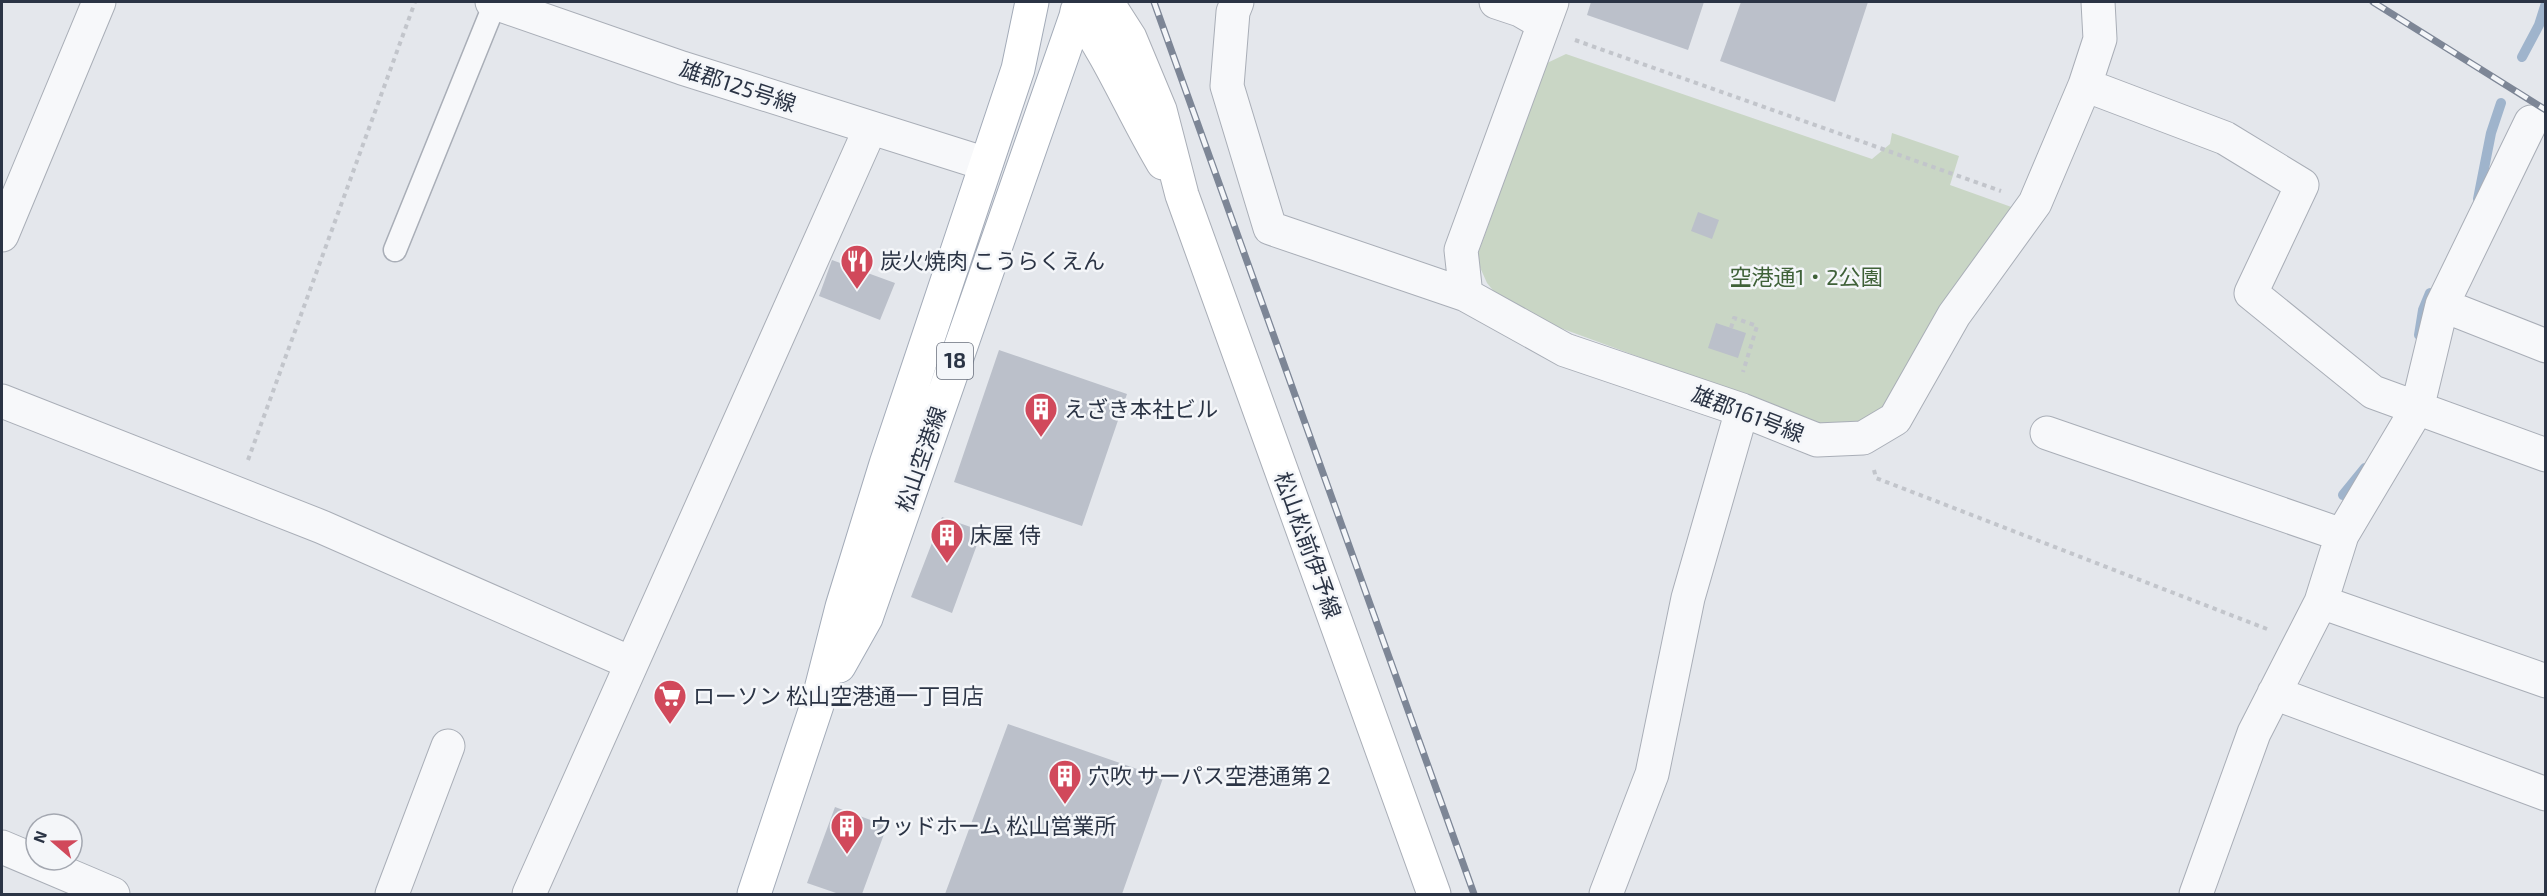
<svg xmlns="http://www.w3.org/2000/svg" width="2547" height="896" viewBox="0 0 2547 896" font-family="'Exo 2','Noto Sans JP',sans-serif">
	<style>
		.green { fill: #c9d6c5 }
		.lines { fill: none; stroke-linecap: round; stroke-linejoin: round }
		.stream { stroke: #9fb4cc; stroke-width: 10 }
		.building { fill: #bbc0ca }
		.service-casing { stroke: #a9aeb7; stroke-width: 25 }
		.minor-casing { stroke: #a9aeb7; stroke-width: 35 }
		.secondary-casing { stroke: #a9aeb7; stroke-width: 35 }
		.primary-casing { stroke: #a3abb8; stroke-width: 35 }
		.path { stroke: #c2c5cb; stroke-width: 4; stroke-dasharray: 4.5 4.5; stroke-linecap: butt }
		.service { stroke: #f7f8fa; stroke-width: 22 }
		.minor { stroke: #f7f8fa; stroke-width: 33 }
		.secondary { stroke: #fff; stroke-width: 33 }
		.primary { stroke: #fff; stroke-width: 33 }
		.rail-casing { stroke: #7d8696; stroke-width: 7 }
		.rail { stroke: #f4f6f9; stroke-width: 4.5; stroke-dasharray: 14; stroke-linecap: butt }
		.labels { text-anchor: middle; stroke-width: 5; stroke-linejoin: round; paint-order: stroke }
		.shield { fill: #f4f6f9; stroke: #676e7b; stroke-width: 1.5 }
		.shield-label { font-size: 21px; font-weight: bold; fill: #2b3445 }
		.street-label { font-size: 22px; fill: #2b3445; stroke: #f4f6f9 }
		.poi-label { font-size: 22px; fill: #2b3445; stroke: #f4f6f9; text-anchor: start }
		.park-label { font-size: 22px; fill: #3f6138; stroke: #f4f6f9 }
	</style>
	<rect width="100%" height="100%" fill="#e4e7ec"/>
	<path class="green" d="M1566,54l306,105 18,-15 2,-11 67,23 -9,29 67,24 -134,202 -11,8 -40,9 -277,-102 -59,-32 -9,-11 -8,-18v-14l68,-188z"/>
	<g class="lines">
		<path class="stream" d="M2522,57l17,-32 7,-22
			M2478,199l13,-66 10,-30
			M2419,335l4,-25 7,-17
			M2343,495l22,-27"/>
	</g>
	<path class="building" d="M1591,2h113l-16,48 -101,-35z
		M1741,2h127l-33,100 -115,-41z
		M1698,212l21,8 -7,19 -21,-8z
		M832,260l63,23 -15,37 -61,-24z
		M1716,323l30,10 -8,25 -30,-10z
		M999,350l128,44 -45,132 -128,-44z
		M942,517l40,14 -30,82 -41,-16z
		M1008,724l155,54 -41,116h-177z
		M835,807l52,19 -25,68h-23l-32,-11z"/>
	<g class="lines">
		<defs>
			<path id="service" d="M395,250l100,-247"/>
			<path id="minor" d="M492,2l190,66 304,96
				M1237,2l-4,10 -6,74 43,142 196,67
				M1496,2l24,8 24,14
				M1552,2l-91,248 5,45 99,55 177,60 75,30 46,-2 32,-19 59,-104 81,-112 50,-118 15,-46 -2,-37
				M2085,85l140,53 77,47 -51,108 122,99 173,63
				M2,235l97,-233
				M2442,305l104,41
				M2,401l320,126 309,136
				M2047,433l295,102
				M2321,602l225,79
				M2274,693l272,101
				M2,847l111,47
				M392,894l56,-148
				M529,894l341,-765
				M1606,894l46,-120 36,-176 54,-188
				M2196,894l58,-161 67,-131 21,-67 75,-126 25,-104 89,-183"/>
			<path id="secondary" d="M1107,2l23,36 30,72 22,85 252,699
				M1077,11c34,47 56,102 86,152"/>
			<path id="primary" d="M839,666l27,-48 215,-616
				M754,894l63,-189 25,-98 44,-143 132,-395 14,-67"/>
		</defs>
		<use href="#service" class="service-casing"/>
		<use href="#minor" class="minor-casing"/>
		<use href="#secondary" class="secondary-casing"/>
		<use href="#primary" class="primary-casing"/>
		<path class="path" d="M1575,40l426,151
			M1731,328l3,-10 23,8 -14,46
			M248,460l167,-458
			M1874,470l2,8 391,151"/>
		<use href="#service" class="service"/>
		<use href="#minor" class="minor"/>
		<use href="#secondary" class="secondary"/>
		<use href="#primary" class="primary"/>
		<defs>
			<path id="rail" d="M1154,2l320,892
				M2373,2l173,108"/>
		</defs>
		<use href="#rail" class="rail-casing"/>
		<use href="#rail" class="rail"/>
	</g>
	<defs>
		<symbol id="restaurant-pin" viewBox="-11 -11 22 30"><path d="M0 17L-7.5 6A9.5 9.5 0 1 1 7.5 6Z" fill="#d1495b" stroke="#f4f6f9"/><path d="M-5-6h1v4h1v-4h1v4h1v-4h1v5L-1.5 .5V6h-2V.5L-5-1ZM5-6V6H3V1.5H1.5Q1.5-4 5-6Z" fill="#fff"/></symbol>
		<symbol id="building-pin" viewBox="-11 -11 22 30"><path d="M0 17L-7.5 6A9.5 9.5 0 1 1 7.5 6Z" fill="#d1495b" stroke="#f4f6f9"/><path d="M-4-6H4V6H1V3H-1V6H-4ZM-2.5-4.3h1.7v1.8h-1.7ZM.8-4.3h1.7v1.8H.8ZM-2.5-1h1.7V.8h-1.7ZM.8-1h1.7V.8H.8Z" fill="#fff"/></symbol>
		<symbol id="supermarket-pin" viewBox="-11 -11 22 30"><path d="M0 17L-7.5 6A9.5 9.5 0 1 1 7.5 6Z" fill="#d1495b" stroke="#f4f6f9"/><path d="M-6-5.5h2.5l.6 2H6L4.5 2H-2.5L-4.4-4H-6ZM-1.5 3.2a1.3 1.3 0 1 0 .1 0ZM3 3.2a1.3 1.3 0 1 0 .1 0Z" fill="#fff"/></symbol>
	</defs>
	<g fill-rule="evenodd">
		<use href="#restaurant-pin" x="838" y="242" width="38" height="52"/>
		<use href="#building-pin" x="1022" y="390" width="38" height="52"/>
		<use href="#building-pin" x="928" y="516" width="38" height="52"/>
		<use href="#supermarket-pin" x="651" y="677" width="38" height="52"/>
		<use href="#building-pin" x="1046" y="757" width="38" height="52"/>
		<use href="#building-pin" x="828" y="807" width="38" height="52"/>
	</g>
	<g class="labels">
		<rect class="shield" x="937" y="343" width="36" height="36" rx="4.5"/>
		<g class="shield-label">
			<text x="955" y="368">18</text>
		</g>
		<g class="street-label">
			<text transform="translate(738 86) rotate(18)" y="8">雄郡125号線</text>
			<text transform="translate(1748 414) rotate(21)" y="8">雄郡161号線</text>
			<text transform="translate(921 459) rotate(-71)" y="8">松山空港線</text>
			<text transform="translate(1308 545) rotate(70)" y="8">松山松前伊予線</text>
		</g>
		<g class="poi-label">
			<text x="880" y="269">炭火焼肉 こうらくえん</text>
			<text x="1064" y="417">えざき本社ビル</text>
			<text x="970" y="543">床屋 侍</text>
			<text x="693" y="704">ローソン 松山空港通一丁目店</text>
			<text x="1088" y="784">穴吹 サーパス空港通第２</text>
			<text x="870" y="834">ウッドホーム 松山営業所</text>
		</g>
		<g class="park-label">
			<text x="1806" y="285">空港通1・2公園</text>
		</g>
	</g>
	<rect width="2547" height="896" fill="none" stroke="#2b3445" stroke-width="6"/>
	<g transform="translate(54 842) rotate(290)"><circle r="28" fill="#f4f6f9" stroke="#a4a8b1" stroke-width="1.5"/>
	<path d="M0-4.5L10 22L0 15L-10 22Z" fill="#d1495b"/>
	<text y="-9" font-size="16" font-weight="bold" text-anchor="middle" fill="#2b3445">N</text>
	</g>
</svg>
